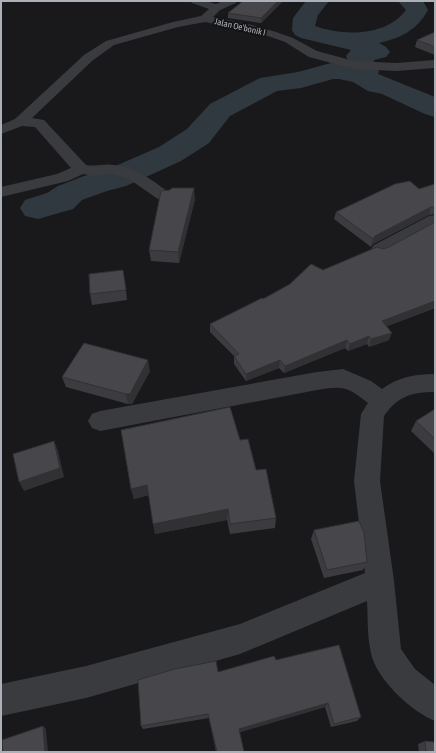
<svg xmlns="http://www.w3.org/2000/svg" width="436" height="753" viewBox="0 0 436 753" font-family="'Asap Condensed',sans-serif">
	<style>
		.lines { fill: none; stroke-linecap: round; stroke-linejoin: round }
		.river { fill: #313940; fill-rule: evenodd }
		.minor { fill: #3a3b3f; fill-rule: evenodd }
		.wall { fill: #3c3c40 }
		.shaded-wall { fill: #313134 }
		.building { fill: #46464b; stroke: #313134 }
		.labels { text-anchor: middle; stroke-width: 4; stroke-linejoin: round; paint-order: stroke }
		.far-street-label { font-size: 9px; fill: #acb0b9; stroke: #141416 }
	</style>
	<rect width="100%" height="100%" fill="#19191b"/>
	<g class="lines">
		<path class="river" d="M306,1h23l-11,14 -3,11c28,10 71,11 91,-16l-8,-9h25l5,9c-11,20 -27,28 -49,33l7,4 4,5 -4,5 -12,3v5l5,6 -1,3 57,23v20l-10,-3 -43,-20 -14,-3 -15,-9 -14,-3h-6l-32,9 -24,3 -47,25 -21,27 -28,18 -55,25 -19,5 -25,9 -9,9 -35,10 -13,-3 -5,-8 5,-8 22,-7 11,-7 26,-10 20,-5 55,-24 28,-18 23,-25 50,-26 38,-6 33,-9 16,2 2,-2 -3,-7 5,-6 -50,-12 -6,-3 -3,-5 1,-12z"/>
		<path class="minor" d="M191,1h15l10,3 7,-3h14l-1,2 -16,7 -7,7 39,8 24,7 17,6 24,13 37,10 42,2 39,-3v8l-39,3 -42,-2 -45,-12 -24,-15 -17,-6 -18,-5 -45,-9 -27,5 -64,18 -22,16 -60,57 12,2 42,45c9,2 19,-2 28,0 22,2 39,16 56,28l2,3 -2,3 -6,2 -6,-2 -29,-20 -17,-5 -18,2 -11,-2 -15,7 -67,16v-10l56,-13 14,-6 -36,-41 -13,-1 -21,8v-9l14,-6 69,-64 22,-14 67,-19 28,-6 8,-7 -17,-6z
			M435,215v12l-49,26 -6,2 -6,-2 -3,-4 3,-4 55,-29z
			M343,369l28,12 11,8c16,-12 34,-15 53,-15v18c-23,0 -37,4 -51,24l-4,65 14,100 7,68 14,20 20,16v36c-23,-9 -59,-42 -64,-68 -4,-17 -3,-35 -4,-52l-127,53 -154,44 -85,18v-32l85,-18 154,-42 125,-51 -11,-92 7,-67 7,-11c-22,-17 -24,-17 -51,-13l-217,41 -8,-3 -4,-7 4,-7 8,-3 217,-39z"/>
	</g>
	<path class="wall" d="M243,1h40l-22,22 -33,-5v-5z
		M435,32v23l-20,-8 2,-7z
		M435,184v30l-6,1 -56,29 -2,3 -37,-28 2,-7z
		M195,199l-16,64 -28,-2 -2,-11z
		M323,270l112,38 -48,18 2,14 -20,7 -2,-3 -19,7 -3,-3 -61,25 -5,-5 -33,13 -12,-17v-8l-24,-24v-8z
		M125,280l2,20 -35,5 -2,-11z
		M150,371l-18,33h-4l-62,-17 -4,-10z
		M435,409v45l-24,-23 5,-10z
		M240,440l16,30 20,48 -1,10 -45,6 -3,-14 -72,14 -6,-39 -15,4 -3,-10z
		M314,530l53,32 -4,8 -39,8 -13,-39z
		M276,660l85,57 -4,4 -26,6 -6,-20 -86,25 5,20h-28l-7,-34 -66,11 -2,-3z
		M425,741l10,11h-16l-1,-8z"/>
	<path class="shaded-wall" d="M278,1h5l-22,22v-5z
		M194,188l1,11 -16,64 -1,-11z
		M431,207l-2,8 -56,29 -2,3 2,-8 2,-3z
		M435,301v7l-55,21 2,-8z
		M392,333l-3,7 -20,7 2,-8z
		M369,336l-2,8 -19,7 2,-7z
		M347,340l-2,8 -61,25 1,-7z
		M148,360l2,11 -18,33h-4l-2,-10z
		M280,360l-1,8 -33,13v-7z
		M54,441l4,10 6,26 -40,14 -5,-9z
		M147,485l2,10 -15,4 -3,-10z
		M228,509l-1,11 -72,14 -2,-10z
		M328,703l-3,4 -87,26 1,-4z
		M43,726l3,3 2,23h-3z"/>
	<path class="building" d="M243,1h35l-17,17 -33,-5z
		M435,32v15l-18,-7z
		M410,181l9,8 16,-5v23h-4l-56,29 -2,3 -37,-27 59,-28z
		M172,188h22l-16,64 -29,-2 12,-59 9,-1z
		M435,222v79l-53,20 10,12 -21,6 -2,-3 -19,8 -3,-4 -62,26 -5,-6 -34,14 -12,-18 5,-2 -29,-30 52,-26 1,1 27,-15 21,-20 12,6 54,-23 6,2 6,-2z
		M123,270l3,20 -36,4 -1,-20z
		M84,343l64,17 -18,34h-4l-64,-17z
		M230,407l10,33 8,-1 8,31 10,-1 10,49 -46,6 -2,-15 -75,15 -6,-39 -16,4 -10,-59z
		M435,409v30l-19,-18z
		M54,441l6,27 -41,14 -6,-28z
		M359,521l5,12 3,29 -40,8 -13,-40z
		M339,645l22,72 -27,7 -6,-21 -89,26 5,23h-27l-9,-38 -67,12 -3,-46 37,-11 41,-8 2,11 56,-16 2,4z
		M43,726l2,26h-42l-1,-12z
		M425,741l10,1v10h-9z"/>
	<g class="labels">
		<g class="far-street-label">
			<text transform="translate(240 27) rotate(13)" y="3">Jalan Oe'bonik I</text>
		</g>
	</g>
	<rect width="436" height="753" fill="none" stroke="#acb0b9" stroke-width="4"/>
</svg>
